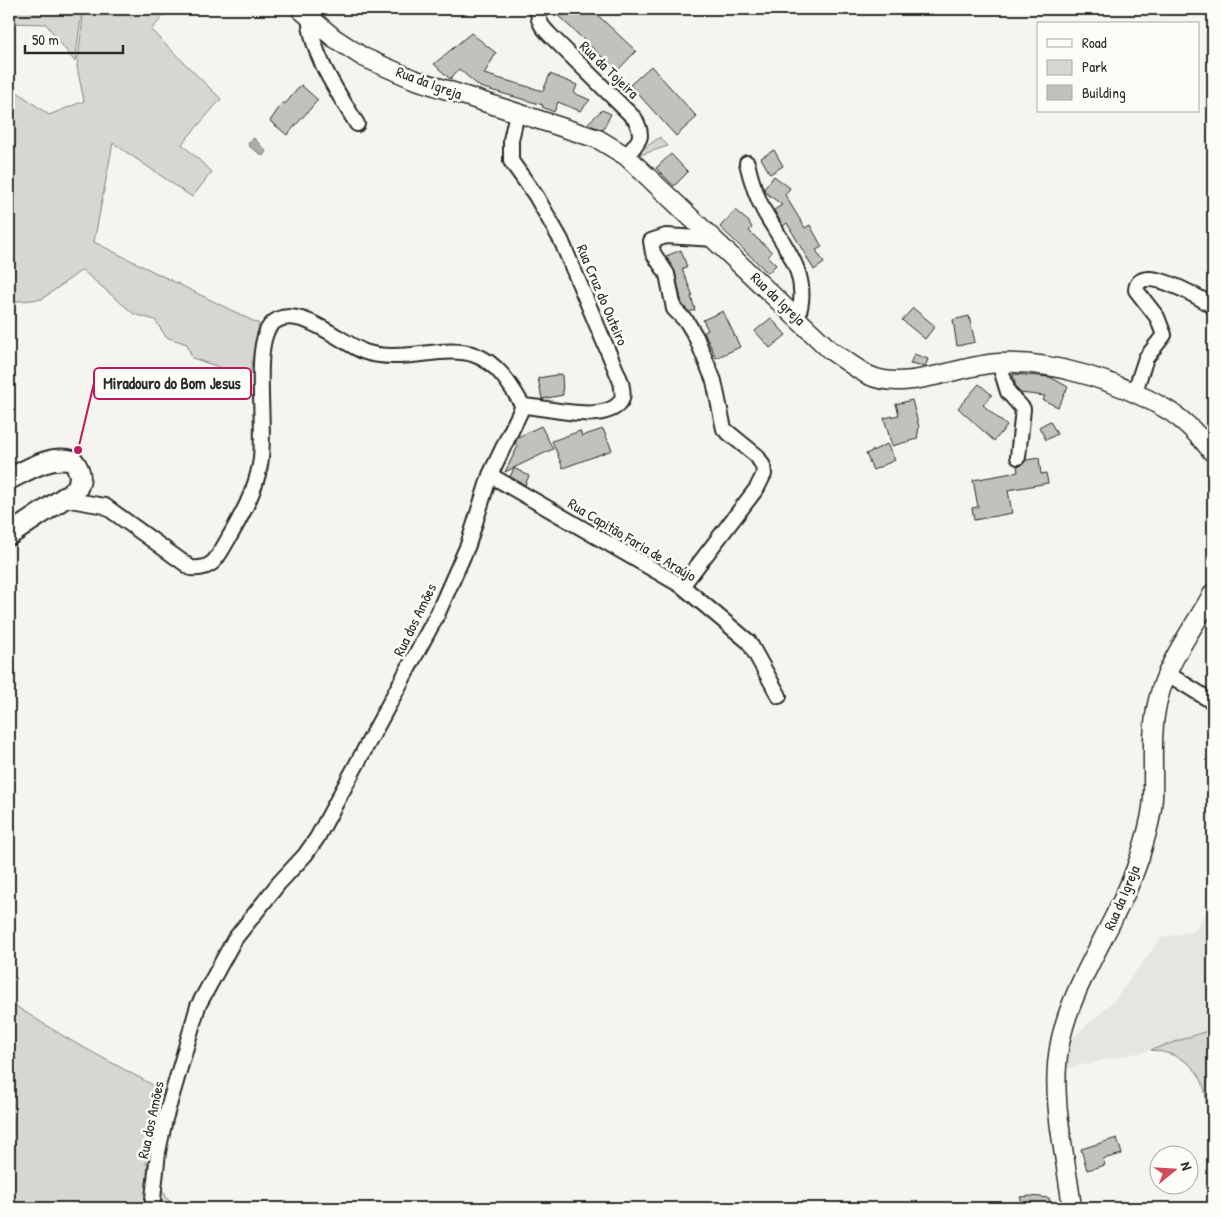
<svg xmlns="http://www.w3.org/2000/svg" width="1222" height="1217" viewBox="0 0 1222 1217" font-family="'Patrick Hand',sans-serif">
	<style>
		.built { fill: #e6e5e0 }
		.green { fill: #d7d6d2; stroke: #81807e }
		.water { fill: #adaca9; stroke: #797877 }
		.building { fill: #c2c1be; stroke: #2b2b2b }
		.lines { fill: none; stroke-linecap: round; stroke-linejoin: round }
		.minor-casing { stroke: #2b2b2b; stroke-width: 18 }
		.tertiary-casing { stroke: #2b2b2b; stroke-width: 21 }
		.secondary-casing { stroke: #2b2b2b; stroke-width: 24 }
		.minor { stroke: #fdfcf7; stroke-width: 14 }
		.tertiary { stroke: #fdfcf7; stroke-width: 18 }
		.secondary { stroke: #fdfcf7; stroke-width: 20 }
		.labels { text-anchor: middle; stroke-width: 5; stroke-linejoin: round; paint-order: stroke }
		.street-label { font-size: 15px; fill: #2b2b2b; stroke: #fdfcf7 }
		.leader { fill: none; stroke: #c2185b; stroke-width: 2 }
		.callout-dot { fill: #c2185b; stroke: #fdfcf7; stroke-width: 2 }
		.callout { fill: #fdfcf7; stroke: #c2185b; stroke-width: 2 }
		.callout-label { font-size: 16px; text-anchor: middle; font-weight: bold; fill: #2b2b2b }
	</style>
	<rect width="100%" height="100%" fill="#f5f4ef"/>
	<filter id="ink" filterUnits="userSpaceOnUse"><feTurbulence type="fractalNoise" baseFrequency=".02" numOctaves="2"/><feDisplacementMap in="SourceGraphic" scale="10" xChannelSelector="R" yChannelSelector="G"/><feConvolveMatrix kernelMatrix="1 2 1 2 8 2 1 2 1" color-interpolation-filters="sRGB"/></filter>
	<g filter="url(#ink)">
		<path class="built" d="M1213,903v199l-7,2 -2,-20 -18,-23 -25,-10 -10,-1 -86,19 3,-27 45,-40 48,-64 33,-7z"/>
		<path class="green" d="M9,9h73l-7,53 -29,-38 -37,-1z
			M84,9l85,1 -18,20 70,69 -39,45 30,28 -20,25 -79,-54 -19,99 165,82 -12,64 -25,-20 -30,-10 -5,-14 -21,-7 -11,-17 -21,-6 -52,-44 -40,29 -33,3v-216l40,29 35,-14 -7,-34z
			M660,137l8,9 -28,9 2,-5z
			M9,1002l59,37 96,52 -18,72 27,45h-164z
			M1213,1029v73l-7,2c0,-35 -23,-50 -55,-54z"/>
		<path class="water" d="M254,138l12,13 -3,5 -14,-10 -1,-3z"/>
		<path class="building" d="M551,9h40l45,42 -19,20z
			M471,33l25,20 -12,21 59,17 7,-17 27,11 -3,8 16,7 -10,11 -22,-9 -4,10 -12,-5 1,-2 -63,-18 -21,-18 -9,10 -16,-15z
			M651,66l46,51 -21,19 -46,-51z
			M301,85l17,15 -31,35 -17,-14 13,-19 2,2z
			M602,110l9,4 -8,16 -16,-6z
			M774,150l9,16 -13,8 -9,-16z
			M671,154l17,18 -14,14 -18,-18z
			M774,176l16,12 -5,7 20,33 5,-3 12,22 -6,3 8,13 -10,7 -27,-47 -4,3 -9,-16 8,-5 -17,-13 -1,-3z
			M735,210l14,12 3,6 -3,3 23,21 -4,5 8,8 -8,8 -48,-46z
			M681,250l6,17 -5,2 11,27h-2l4,14 -6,2 -7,-8 -7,-32 -9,-16z
			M913,308l22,18 -10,13 -23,-19z
			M723,311l17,36 -24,11 -12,-26 4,-2 -5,-10z
			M969,316l6,26 -18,4 -4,-26z
			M771,318l15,17 -16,13 -15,-17z
			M914,354l14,5 -3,8 -15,-3z
			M562,374l1,21 -21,4 -4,-21z
			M1013,374l37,3 18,10 -10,20 -15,-7 2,-4 -25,-3 -4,-5z
			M979,384l13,11 -9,10 24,21 -13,15 -36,-33z
			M912,400l7,27 -2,12 -25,7 -8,-28 15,-3 -3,-11z
			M1050,421l7,13 -11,6 -7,-13z
			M541,426l12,23 -48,23 13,-26 -3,-2 3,-7z
			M603,429l9,21 -49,18 -11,-27 28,-10 2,5z
			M887,444l8,16 -22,10 -7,-16z
			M1039,458l2,16 5,-1 2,10 -40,7 4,23 -38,7 -2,-12 6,-1 -5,-27 45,-8 -1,-6 5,-1 4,-5z
			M514,468l15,8 -4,9 -15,-8z
			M1117,1138l5,16 -19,5 2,6 -18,5 -6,-21z
			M1031,1196l18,2 3,10h-28l-4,-11z"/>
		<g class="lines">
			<defs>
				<path id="minor" d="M539,9c-3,11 4,19 11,26l85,84c10,19 4,22 -9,37
					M309,17c3,39 28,74 48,107
					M517,113l-6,27v21l25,35 25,44 60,142c1,6 3,14 0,19 -16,24 -74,6 -98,5
					M747,163c4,17 9,33 17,48 19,34 49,65 33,107
					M999,363l9,29 15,17 -5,48
					M1134,394l12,-36 18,-23 -7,-18 -21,-27c2,-29 64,8 77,16
					M490,475l192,111 67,56 30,54
					M64,499l41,7 86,62c22,2 26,-10 36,-27 14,-24 28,-49 33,-76 7,-34 -8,-116 10,-139 23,-28 72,18 95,26 36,12 80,-8 110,3 23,8 36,31 48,51
					M682,586l75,-98 7,-14 -1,-8 -6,-10 -33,-27 -10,-48 -18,-44 -9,-15 -13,-13 -7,-35 -14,-21 -2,-12 15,-5 49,3
					M1168,674l45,28
					M152,1208l6,-56 7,-33 33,-113 36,-66 45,-57 26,-28 12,-17 120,-223 31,-70 22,-70 33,-69"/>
				<path id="tertiary" d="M300,9l34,29 29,19 50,22 185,60 28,17 204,194c12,8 25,18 38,25 37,18 90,-10 131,-12 54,-3 121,19 167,46 17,10 35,28 47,44
					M1072,1208c-6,-53 -23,-111 -12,-165 13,-67 65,-129 83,-197 5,-16 9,-32 10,-48 1,-32 -3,-66 5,-98 9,-38 36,-73 55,-107"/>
				<path id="secondary" d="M9,479c20,-10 41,-24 64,-18 8,10 9,18 3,29l-67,45"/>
			</defs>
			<use href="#minor" class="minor-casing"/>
			<use href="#tertiary" class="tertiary-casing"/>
			<use href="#secondary" class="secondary-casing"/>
			<use href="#minor" class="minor"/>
			<use href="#tertiary" class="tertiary"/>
			<use href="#secondary" class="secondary"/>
		</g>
	</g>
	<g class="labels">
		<g class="street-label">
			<text transform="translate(609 70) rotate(44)" y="5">Rua da Tojeira</text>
			<text transform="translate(429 83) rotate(20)" y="5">Rua da Igreja</text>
			<text transform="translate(602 295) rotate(67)" y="5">Rua Cruz do Outeiro</text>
			<text transform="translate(778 299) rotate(44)" y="5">Rua da Igreja</text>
			<text transform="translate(632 540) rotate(31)" y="5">Rua Capitão Faria de Araújo</text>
			<text transform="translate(415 620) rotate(-64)" y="5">Rua dos Amões</text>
			<text transform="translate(1122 898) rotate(-67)" y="5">Rua da Igreja</text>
			<text transform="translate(151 1120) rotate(-78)" y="5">Rua dos Amões</text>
		</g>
	</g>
	<path class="leader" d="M78 450L94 383"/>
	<circle class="callout-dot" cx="78" cy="450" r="5"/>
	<rect class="callout" x="94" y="368" width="157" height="31" rx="5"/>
	<g class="callout-label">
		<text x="172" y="389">Miradouro do Bom Jesus</text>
	</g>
	<rect width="1222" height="1217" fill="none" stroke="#fdfcf7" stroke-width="30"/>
	<rect x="15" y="15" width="1192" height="1187" fill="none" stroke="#2b2b2b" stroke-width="2" filter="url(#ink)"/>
	<rect x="1037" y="22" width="162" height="90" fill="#fdfcf7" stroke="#a9a8a5"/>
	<rect x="1047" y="39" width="25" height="8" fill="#fdfcf7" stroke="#a9a8a5"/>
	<text x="1082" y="48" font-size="15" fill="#2b2b2b">Road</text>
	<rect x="1047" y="60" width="25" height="15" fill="#d7d6d2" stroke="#a9a8a5"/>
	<text x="1082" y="72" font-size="15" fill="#2b2b2b">Park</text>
	<rect x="1047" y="85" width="25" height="15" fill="#c2c1be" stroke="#a9a8a5"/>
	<text x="1082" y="98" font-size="15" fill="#2b2b2b">Building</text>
	<g transform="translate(1174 1170) rotate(72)"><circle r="24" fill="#fdfcf7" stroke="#a9a8a5"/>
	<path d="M0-4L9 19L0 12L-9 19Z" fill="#d1495b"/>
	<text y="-8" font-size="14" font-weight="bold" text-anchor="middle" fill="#2b2b2b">N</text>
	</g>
	<path d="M25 45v8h98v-8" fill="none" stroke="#2b2b2b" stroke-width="2.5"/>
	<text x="32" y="45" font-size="15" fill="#2b2b2b" stroke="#fdfcf7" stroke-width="4" paint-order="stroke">50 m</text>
</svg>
